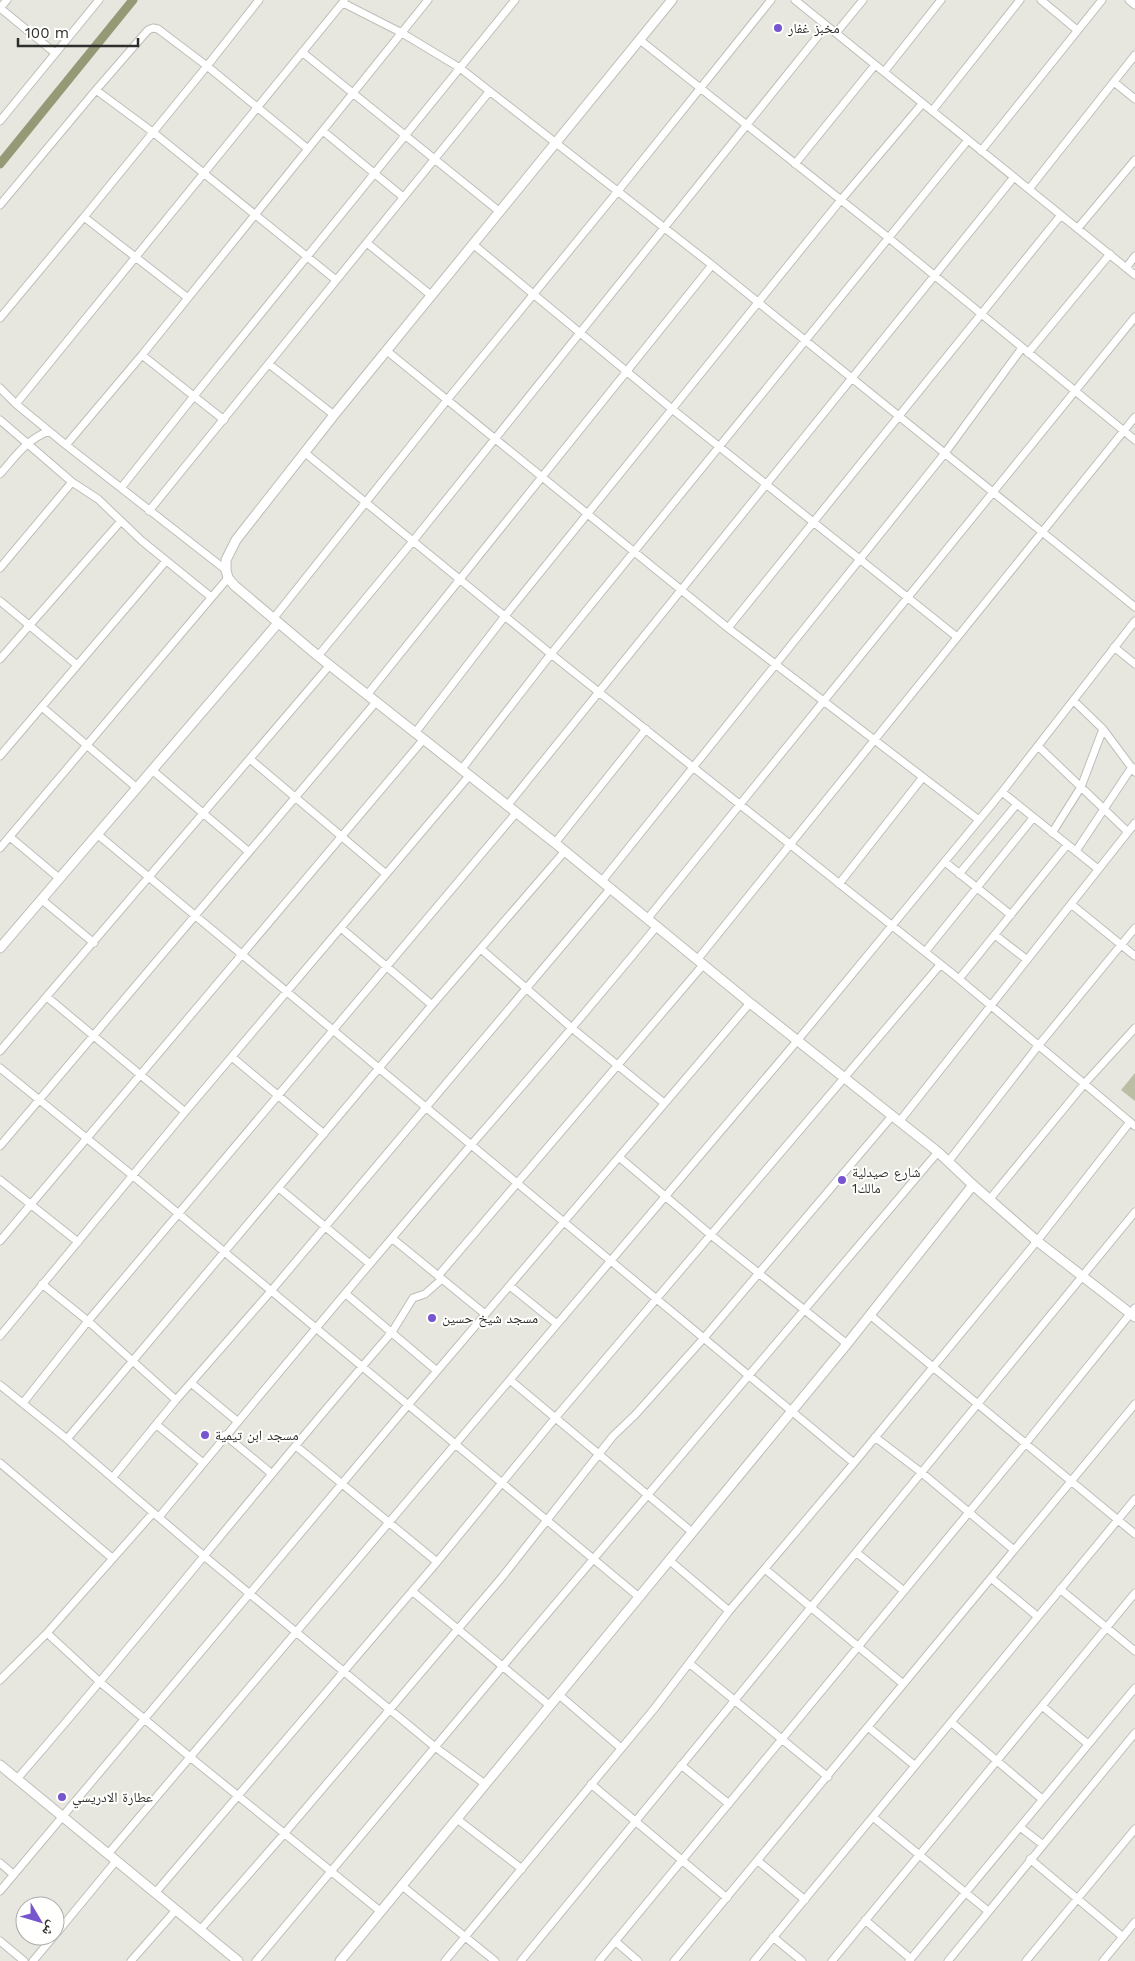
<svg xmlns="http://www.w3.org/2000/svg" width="1135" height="1961" viewBox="0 0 1135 1961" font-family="'Work Sans','Noto Naskh Arabic',sans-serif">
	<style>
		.green { fill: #bbbea5 }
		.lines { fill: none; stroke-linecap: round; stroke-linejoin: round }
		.canal { stroke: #959975; stroke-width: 9 }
		.minor-casing { stroke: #bebeb8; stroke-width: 9 }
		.tertiary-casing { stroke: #bebeb8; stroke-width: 11 }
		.secondary-casing { stroke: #bebeb8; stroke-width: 11 }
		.minor { stroke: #fff; stroke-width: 7 }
		.tertiary { stroke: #fff; stroke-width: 9 }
		.secondary { stroke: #fff; stroke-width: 9 }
		.poi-dot { fill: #7755cf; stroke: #fffffe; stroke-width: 2 }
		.labels { text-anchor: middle; stroke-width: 4; stroke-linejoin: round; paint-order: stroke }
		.poi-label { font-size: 14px; fill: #2e2f2c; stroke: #fffffe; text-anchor: start }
	</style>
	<rect width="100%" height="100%" fill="#e7e7e0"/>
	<path class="green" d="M1135,1073v28l-14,-11z"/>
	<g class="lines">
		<path class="canal" d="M0,164l133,-164"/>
		<defs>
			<path id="minor" d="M7,0l-7,8 55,45
				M259,0l-52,66 101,83
				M795,0l340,275
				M1041,0l36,30
				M1129,0l6,5
				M343,3l59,30 58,35 252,197 423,342
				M836,33l27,-33
				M640,40l250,199 245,201
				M302,52l198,160
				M884,72l57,-72
				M1114,82l21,17
				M932,111l88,-111
				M0,121l99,-121
				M323,131l80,66
				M981,151l121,-151
				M795,164l80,-99
				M1029,189l106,-134
				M0,205l96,-115
				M1078,228l57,-68
				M367,243l65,53
				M474,245l198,164 285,228
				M1126,268l9,-12
				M188,298l-104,-81 123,-151 -49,-37 -5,-1 -5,2 -52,60 58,43 182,147
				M0,318l84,-101
				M387,351l341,277
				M1028,353l82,-99
				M142,355l82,65
				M269,364l65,51
				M0,388l16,16 50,41 160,125
				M16,404l328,-403
				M0,420l72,62 26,17 44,42 69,56
				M66,445l76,-90 286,-355
				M304,452l247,202 408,325 176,147
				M0,474c16,-18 26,-34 49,-43
				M121,488l73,-92 321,-396
				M149,511l340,-419
				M0,568l72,-86
				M0,601l77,64
				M273,619l174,-219 171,-209 153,-191
				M1114,647l21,17
				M318,656l95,-115 413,-515
				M0,659l121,-138
				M367,695l345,-430
				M1074,701l29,28 32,43
				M42,707l95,81
				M415,733l90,-117 335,-415 82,-97
				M1038,746l90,86
				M0,756l166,-195
				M250,759l136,115
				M152,770l97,82
				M461,770l90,-116 417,-514
				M1002,792l96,77
				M507,806l507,-629
				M979,820l-251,-192 333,-413
				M1052,833l29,-46 22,-58
				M97,834l757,629
				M10,837l49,41
				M555,843l91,-114
				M0,848l228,-270
				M1076,851l56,-84
				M945,862l66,53
				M959,874l58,-70
				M602,881l343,-428 77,-105
				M839,884l84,-107
				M41,899l53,44
				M1071,904l64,52
				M648,918l487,-601
				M341,928l91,77
				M995,935l31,24
				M481,949l92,80 91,74
				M925,952l108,-134
				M697,960l438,-543
				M959,979l108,-134
				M47,997l138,115
				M0,1051l329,-385
				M232,1057l92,77
				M0,1068l132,107 507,422
				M899,1122l236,-299
				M0,1146l376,-444
				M619,1157l92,78 136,109
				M948,1162l90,-116 97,-118
				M0,1180l78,62
				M279,1188l91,76
				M989,1200l96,-117 50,-55
				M393,1239l92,75
				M0,1241l423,-501
				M438,1276l265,-311
				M42,1284l46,37 88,79
				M510,1286l47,38
				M346,1294l91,77
				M870,1315l265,219
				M0,1336l185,-224 284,-336
				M510,1380l182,152
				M191,1383l46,38
				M0,1385l67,54 137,117 92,76 139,115 50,37
				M23,1403l65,-82 428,-508
				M157,1425l46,38
				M225,1435l47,39
				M875,1437l47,36 92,77
				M67,1439l365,-434 133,-154
				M296,1446l141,116
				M0,1463l112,95
				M113,1477l63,-77 95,-109 340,-403
				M159,1517c103,-125 207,-249 312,-372 63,-72 125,-145 186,-219
				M857,1553l47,38
				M669,1560l60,51
				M765,1569l137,114
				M991,1578l46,38
				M1060,1589l75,62
				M412,1591l137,114
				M47,1633l54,50 89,74 190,154
				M689,1663l139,114
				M0,1680l47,-47 106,-120
				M558,1694l63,54
				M1042,1706l46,38
				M951,1722l91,77
				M868,1727l46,38
				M681,1765l48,39
				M17,1779c128,-147 247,-300 375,-447l21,-34 12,-4 17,-15
				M591,1784l136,114
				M873,1817l115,94
				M457,1819l65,50
				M1020,1827l22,17
				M108,1854l689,-813 205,-249 133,-171
				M1030,1859l93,78
				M758,1861l47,39
				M0,1863l13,11
				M401,1885l94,76
				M0,1891l408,-486 342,-402
				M156,1892l281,-330 119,-145 384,-452
				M865,1920l46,39
				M200,1930l84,-96 219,-258 110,-140 22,-21 68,-76 189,-223
				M55,1935l61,-74
				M773,1937l29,24
				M0,1941l24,20
				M615,1941l23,20
				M33,1961l21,-25
				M131,1961l45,-51
				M256,1961l246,-294 436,-515
				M445,1961l209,-252 75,-98 125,-148 183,-222 93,-119
				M521,1961l614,-749
				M599,1961l427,-518 109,-135
				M674,1961l461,-557
				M754,1961l381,-462
				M832,1961l303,-368
				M909,1961l226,-273
				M948,1961l187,-228
				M1026,1961l109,-132
				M1103,1961l32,-39"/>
			<path id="tertiary" d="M0,948l278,-325
				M973,1185l64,56 98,76
				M0,1765l238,196"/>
			<path id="secondary" d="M340,1961l507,-617 126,-159 -35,-33 -188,-149 -195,-160 -237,-187 -83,-70 -7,-8 -2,-8v-10l10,-20 98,-125 338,-415"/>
		</defs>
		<use href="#minor" class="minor-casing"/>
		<use href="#tertiary" class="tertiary-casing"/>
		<use href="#secondary" class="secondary-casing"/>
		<use href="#minor" class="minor"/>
		<use href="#tertiary" class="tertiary"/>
		<use href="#secondary" class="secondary"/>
	</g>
	<g class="poi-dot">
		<circle cx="778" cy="28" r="5"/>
		<circle cx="842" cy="1180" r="5"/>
		<circle cx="432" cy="1318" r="5"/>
		<circle cx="205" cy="1435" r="5"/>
		<circle cx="62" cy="1797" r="5"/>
	</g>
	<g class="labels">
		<g class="poi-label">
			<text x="788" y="33">مخبز غفار</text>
			<text x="852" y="1177">شارع صيدلية<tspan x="852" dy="16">مالك1</tspan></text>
			<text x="442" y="1323">مسجد شيخ حسين</text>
			<text x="215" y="1440">مسجد ابن تيمية</text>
			<text x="72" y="1802">عطارة الادريسي</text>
		</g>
	</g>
	<g transform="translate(40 1921) rotate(128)"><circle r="24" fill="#fffffe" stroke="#abacaa"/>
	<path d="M0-4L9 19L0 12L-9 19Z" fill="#7755cf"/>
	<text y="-8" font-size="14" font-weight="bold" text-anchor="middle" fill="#2e2f2c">ش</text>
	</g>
	<path d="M18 38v8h120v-8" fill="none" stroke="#2e2f2c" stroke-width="2.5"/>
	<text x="25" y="38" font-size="15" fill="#2e2f2c" stroke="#fffffe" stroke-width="4" paint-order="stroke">100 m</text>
</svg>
